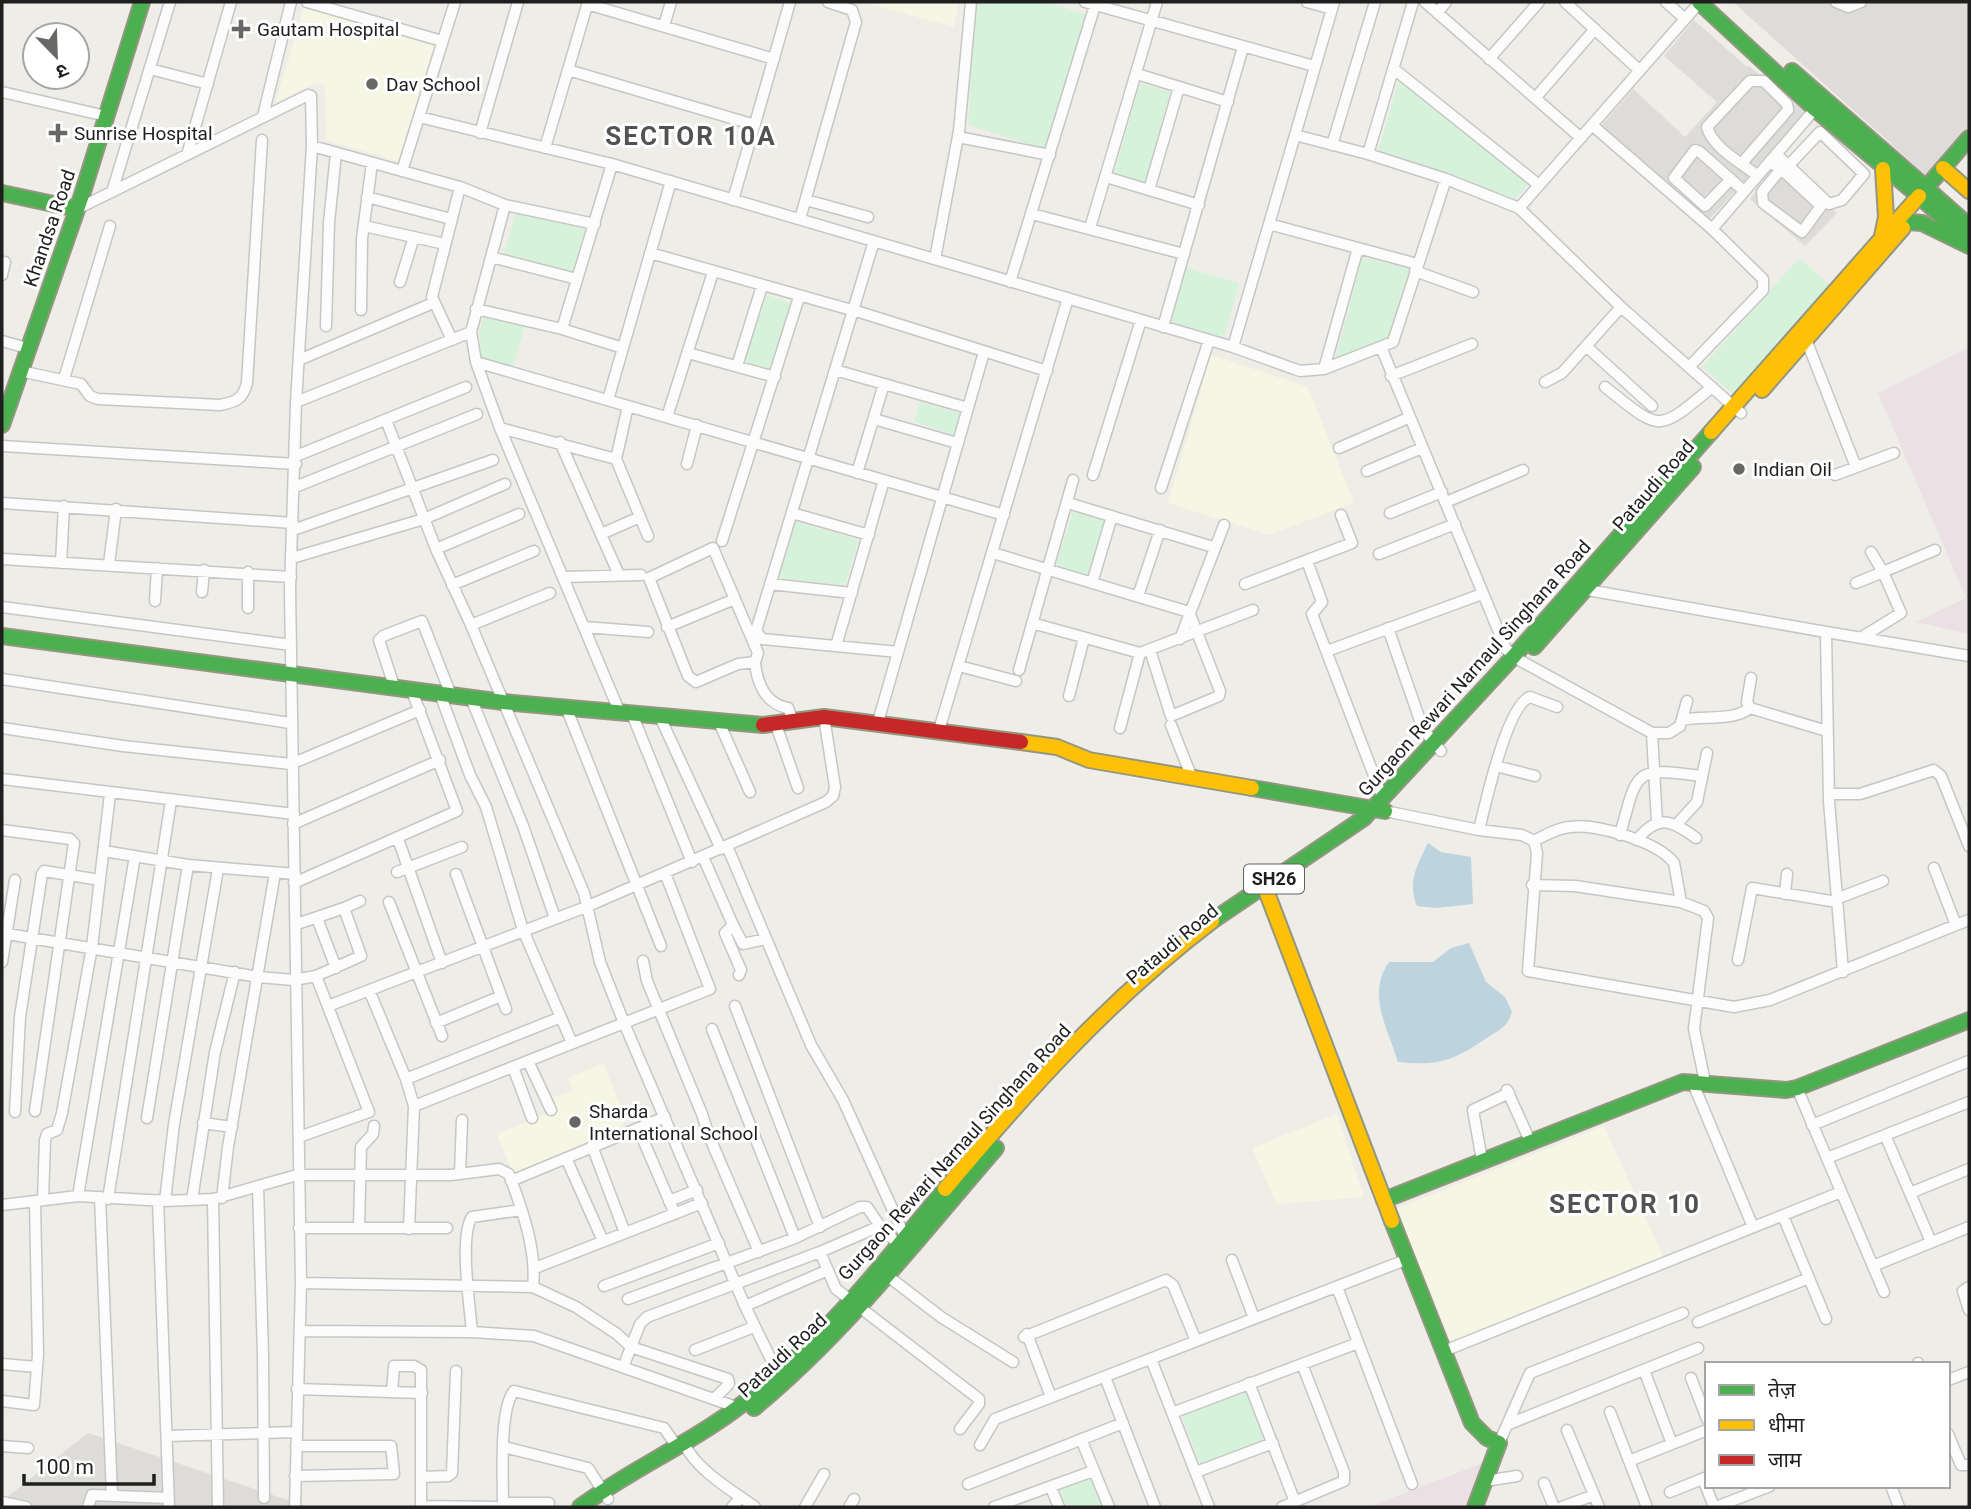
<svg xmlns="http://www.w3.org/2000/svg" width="1971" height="1509" viewBox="0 0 1971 1509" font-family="Roboto,'Noto Sans Devanagari',sans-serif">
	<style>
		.residential { fill: #dddcd9 }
		.industrial { fill: #ebe1e5 }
		.education { fill: #f5f6e4 }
		.park { fill: #d7f2da }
		.water { fill: #bdd4df }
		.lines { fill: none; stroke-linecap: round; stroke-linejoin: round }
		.street-casing { stroke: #c6c6c4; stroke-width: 13 }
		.fast-casing { stroke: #939780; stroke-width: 18 }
		.slow-casing { stroke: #939780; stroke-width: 18 }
		.jam-casing { stroke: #939780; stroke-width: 18 }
		.street { stroke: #fcfcfc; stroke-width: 10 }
		.fast { stroke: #4caf50; stroke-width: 14 }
		.slow { stroke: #ffc107; stroke-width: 14 }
		.jam { stroke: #c62828; stroke-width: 14 }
		.poi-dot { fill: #676765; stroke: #fff; stroke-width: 2.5 }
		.labels { text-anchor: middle; stroke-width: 6; stroke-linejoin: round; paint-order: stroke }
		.shield { fill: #fff; stroke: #626262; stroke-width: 2 }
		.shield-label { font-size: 18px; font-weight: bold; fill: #1f1f1f }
		.poi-label { font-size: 19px; fill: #1f1f1f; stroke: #fff; text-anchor: start }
		.street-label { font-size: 19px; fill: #1f1f1f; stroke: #fff }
		.district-label { font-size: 26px; font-weight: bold; letter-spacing: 2px; fill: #525252; stroke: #fff }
	</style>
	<rect width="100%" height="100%" fill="#eeede8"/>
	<path class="residential" d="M1733,2h236v130l-40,46z
		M1694,20l53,47 2,-1 57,46 -96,107 -108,-94 31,-36 52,48 32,-35 -53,-46z
		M1779,164l58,49 -32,33 -55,-47z
		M88,1433l220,74h-306v-6z"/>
	<path class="industrial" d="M1969,347v287l-53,-12 50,-24 -88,-205z
		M1491,1460l-20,47h-103z"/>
	<path class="education" d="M862,2h97l-5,25z
		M304,6l131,40 -37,115 -72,-21 -1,-55 -9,-2 -40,19z
		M1211,355l97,32 46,116 -85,32 -101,-32z
		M603,1063l23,56 -4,7 -8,8 -101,41 -16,-41 59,-24 -4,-12 21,-8 -5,-12z
		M1337,1114l27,83 -87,7 -25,-56z
		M1604,1126l60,133 -213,83 -55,-133z"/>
	<path class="park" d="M975,2h72l43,14 -42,134 -80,-25z
		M1399,79l129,105 -15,19 -46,-21 -89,-31z
		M1140,83l31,9 -26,90 -31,-8z
		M516,211l69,18 -12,43 -69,-18z
		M1362,257l48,12 -20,69 -55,23z
		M1799,258l31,27 -97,109 -31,-27z
		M1186,268l53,15 -15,54 -53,-15z
		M767,295l25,9 -23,66 -25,-9z
		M485,311l41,12 -14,46 -30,-9 -3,-26z
		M920,402l42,12 -7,21 -41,-13z
		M1073,510l32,9 -17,56 -32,-9z
		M794,521l65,19 -14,45 -68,-7z
		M1246,1392l18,49 -64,23 -18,-49z
		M1092,1477l12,30h-38l-6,-17z"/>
	<path class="water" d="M1428,843l13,9 30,5 2,47 -37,4 -19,-2c-10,-23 0,-41 11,-63z
		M1469,943l17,39 19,15 7,15c-5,16 -12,17 -25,26 -35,23 -47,28 -89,24 -10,-34 -32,-67 -9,-100h44l18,-14z"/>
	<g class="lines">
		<defs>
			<path id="street" d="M307,2l135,39
				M1085,2l229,64
				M1307,2l25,7
				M1425,2l156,136
				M1565,2l74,68
				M1666,2l19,17
				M1836,2l12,5 13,-5
				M587,4l187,55
				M1437,13l9,-11
				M664,26l7,-24
				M1489,59l50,-57
				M150,69l58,15
				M1394,69l145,116
				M568,70l187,55
				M1137,74l91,28
				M2,92l104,24
				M1537,96l58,-67
				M263,116l28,-114
				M419,117l193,47 621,183 67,24 24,-2 34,-121
				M1592,125l120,104 51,50v11l-74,77
				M480,133l38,-131
				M1295,135l73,19 78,25 73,29 102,99 120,106
				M958,137l92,18
				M1332,145l43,-143
				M312,146l148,41 45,18 90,19
				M545,148l43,-146
				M1368,154l45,-152
				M1776,154l53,50 13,-4 22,-26 -44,-42 -31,33
				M187,155l44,-153
				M1769,162l12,7 40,37 -19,26 -39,-29 -1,-11 19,-23
				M1742,163l46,-53 -1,-6 -23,-23h-14l-43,46c5,20 34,36 50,48
				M402,171l53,-169
				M1106,177l93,28
				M1731,179l-26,27 -31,-28 21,-28 5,2 43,38
				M1149,190l30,-103
				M112,192l58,-190
				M367,197l84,22
				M733,200l57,-198
				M806,200l62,17
				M505,205l-34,127 5,30 24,66 120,285
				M1519,208l181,-206
				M77,209l231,-114 3,1 1,50 -16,256 -6,188 11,693 -6,224
				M1032,214l152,40
				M800,219l56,-197 -4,-12 -24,-8
				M1269,224l148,40
				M364,226l81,18
				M1090,228l67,-226
				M1712,229l103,-120
				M874,241l-118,390 6,8 136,13
				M650,253l198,56
				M491,257l86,22
				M935,259l24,-128 12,-129
				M1415,271l58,21
				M2,275l3,-13
				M400,282l14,-45
				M1010,282l86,-280
				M476,309l86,20 61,19
				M361,310l1,-71 10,-76
				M853,310l194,61
				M326,326l3,-103 7,-70
				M1163,327l80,-280
				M562,329l50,-165
				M452,340l-20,-43 28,-110
				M2,341l25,7
				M1807,342l49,125
				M1233,347l101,-345
				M1381,347l125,302 15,12 131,72h17l11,-7 7,-25
				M1587,347l65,59
				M688,353l87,24
				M299,360l134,-57
				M476,362l528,153
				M737,366l25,-80
				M1324,369l69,-27 53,-163
				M835,370l133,38
				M20,371l61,13 9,12 8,3 122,6c16,-3 23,-6 27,-22l15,-243
				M1391,376l81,-32
				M64,379l46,-153
				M1545,382l17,-9 59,-66
				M1605,387c56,44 51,47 107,0
				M608,400l63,-219
				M296,402l175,-70
				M628,406l-12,53 32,77
				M667,417l46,-145
				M874,419l83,24
				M386,420l50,129 35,76 113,268 16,69 24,61 121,283 35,72
				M500,428l116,31
				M560,442l59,133
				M2,446l294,18
				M1339,448l69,-30
				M296,456l170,-69
				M687,464l10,-39
				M1367,471l55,-23
				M857,473l27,-89
				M1093,475l48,-155
				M1835,475l59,-22
				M295,487l182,-73
				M1161,488l48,-148
				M1446,502l77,-32
				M2,503l291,20
				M1068,503l145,44
				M792,513l77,22
				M1390,513l52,-21
				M293,530l200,-70
				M601,534l39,-17
				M722,541l77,-244
				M436,549l83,-35
				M993,553l196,59 31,79 -1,5 -48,20 -21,-66
				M1379,554l76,-30
				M292,558l132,-39 81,-35
				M2,559l289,18
				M1307,561l15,41 -10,12 71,185
				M61,563l3,-57
				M109,564l7,-55
				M564,577l77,-2
				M1092,583l20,-67
				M1856,583l27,-11 -12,-20
				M770,584l82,9
				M1245,584l107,-41 -11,-28
				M452,585l82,-34
				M1582,589l244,43 3,169 14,171
				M202,592l2,-22
				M1138,596l22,-66
				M155,601l2,-33
				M2,607l289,38
				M248,608v-36
				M1032,623l108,30 113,-43
				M471,625l79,-32
				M585,627l63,5
				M667,627l68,-28
				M1388,628l35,101 18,22
				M1826,632l143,24
				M1862,637l39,-24 -18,-41 52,-22
				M1180,639l44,-114
				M836,646l48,-166
				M1327,651l155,-57
				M755,662l3,-9 -45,-105 -64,30 39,98 8,6 42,-18 17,-2c2,22 11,42 33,46l5,13
				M959,666l57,15
				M1019,670l54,-190
				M1751,678l-4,24 3,6 77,23
				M2,679l288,44
				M395,689l-16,-49 4,-4 39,-15 29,74
				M440,694l30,81 16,32 37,123 49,113
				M1069,696l15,-58
				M471,698l52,128 32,92
				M566,707l95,239
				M632,714l60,148
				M660,717l61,132
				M718,720l32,72
				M1682,720c21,-5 50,2 68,-12
				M878,722l106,-370
				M776,725l22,63
				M1171,725l21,53
				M2,728l121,18 168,18 129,-54
				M1120,728l20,-75
				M939,730l129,-432
				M1652,733l5,90
				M1496,766l39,10
				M2,779l292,35
				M1829,794h31l74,-24 7,6 28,70
				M1385,811l94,19 43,5 12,6 3,12 -9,118 206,36 36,-7 186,-75
				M293,824l147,-64
				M1677,824l20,-22 10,-49
				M2,830l68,9 4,4 -39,268
				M1479,830c6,-25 28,-125 51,-133l27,10
				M1620,835c18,-66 13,-68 82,-59
				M398,839l44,124
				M1637,840c20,-26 35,-20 59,-2
				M1534,841c11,-6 24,-13 36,-14 27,-4 88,15 104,36l7,39 23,9 4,7 -14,111 11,53
				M727,846l84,199 32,55 62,137
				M104,851l84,14 107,9
				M703,857l30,68 -8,8 16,37 -2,5
				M1934,868l22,57 13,-5
				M397,872l65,-25
				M456,874l50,135
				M294,883l163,-72 -45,-120
				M1532,885l43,1 106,16
				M1785,894l2,-20
				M1836,899l47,-18
				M389,902l53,134
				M317,918l19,50
				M297,924l47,-16
				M733,925l10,19 23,-5
				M2,933l256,44 36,3 22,-4 45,-20 -17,-48 16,-7
				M1738,960l14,-72 85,14
				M643,961l4,20 55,133 7,22 50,116
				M2,962l13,-82
				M369,990l37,89 8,27 -5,123
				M328,1006l258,-99 240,-105 7,-6 2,-9 -11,-70
				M735,1006l85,221
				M436,1023l65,-27
				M712,1029l83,209
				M528,1061l23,49
				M513,1067l19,51
				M406,1079l155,-62
				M1692,1081l61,146
				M1797,1088l87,204
				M1507,1090l23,51
				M414,1106l296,-117 -45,-116
				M15,1112l5,-95 22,-143 2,-3 56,9
				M147,1118l41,-253
				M203,1123l29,4
				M1812,1125l157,-64
				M638,1128l37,86
				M1885,1135l46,107
				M299,1137l70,-25 -53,-136
				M592,1146l33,87
				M566,1158l37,83
				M1827,1158l142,-56
				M1482,1160l-9,-50 36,-17
				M460,1173l2,-53
				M511,1181l154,-64
				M258,1186l5,169 1,143
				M1910,1193l59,-24
				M78,1196l57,-340
				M100,1197l12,299
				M222,1198l6,-51 47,-274
				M108,1199l63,-398
				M213,1199l5,308
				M43,1200l2,-60 2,-6 10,-4 5,-17 30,-166 18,-153
				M158,1200l11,307
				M192,1200l23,-148 20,-80
				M165,1201l9,-77 44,-255
				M669,1201l28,-11
				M2,1205l76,-9 87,5 48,-2 84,-24h154l48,-6 10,5c13,35 28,76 24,113
				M1783,1216l43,103
				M359,1227l2,-80 12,-13 1,-8
				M299,1228h148
				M820,1252l16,37 143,110v5l-19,25
				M1232,1260l22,58
				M1873,1266l96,-39
				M535,1268l167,-65
				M889,1277l52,40 72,45
				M301,1283l232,4 43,20 41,27 14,13 97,32 1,5 -14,14
				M604,1286l115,-43
				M1337,1287l75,197
				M1969,1287l-6,4 6,19
				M628,1299l167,-61 65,-31h7l13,19
				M745,1306l83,-36
				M1698,1322l111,-44
				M300,1331l172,1 62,4 205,72
				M472,1332c-2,-25 -13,-96 0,-115l49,-7
				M1027,1334l24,63
				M1024,1337l142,-57 7,5 23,56
				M695,1350l59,-23
				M1444,1351l397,-159
				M1151,1359l58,148
				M1918,1363v1
				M2,1364l35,3
				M624,1365l16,-41 7,-7 173,-65 60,-26 20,20
				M1644,1370l28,74
				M1105,1377l50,130
				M1691,1378l16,41
				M1948,1380l21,-8
				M1249,1383l46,119
				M297,1389l125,4
				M392,1392l2,-26h20l7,4v137
				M2,1401l32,4 4,-50 -3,-154
				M1610,1412l37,95
				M1172,1413l186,-70
				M1509,1424l189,-76
				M1567,1430l32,77
				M1948,1434l13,31h8
				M167,1436l129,-4
				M1081,1439l28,68
				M1499,1443l31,-70 153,-60
				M684,1444c14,27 47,46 71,63
				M980,1445l15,-26 413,-160
				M2,1446l26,2
				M504,1447l84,21 20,31
				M1629,1461l78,-31
				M1196,1472l77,-29
				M295,1476l99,-2 -3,-28h-95
				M421,1477l27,-1 4,-3 4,-102
				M1703,1479l11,28
				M1485,1481l32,-5
				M1544,1483l10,24
				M968,1484l155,-61
				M1891,1486l8,21
				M1051,1488l8,19
				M1670,1492l37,-15
				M2,1502l24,5
				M549,1503h-46c0,-24 -4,-94 11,-112l150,37 14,20
				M421,1506l78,1
				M88,1507l4,-12 76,3
				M732,1507l9,-10
				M805,1507l19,-33
				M849,1507l5,-8
				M994,1507l99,-36
				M1282,1507l62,-26v-9l-42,-108
				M1562,1507l32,-12
				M1716,1507l54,-21"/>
			<path id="fast" d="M1699,2l116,107 104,87 50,-58
				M1792,71l132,115
				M1926,188l43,38
				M2,193l75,16
				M1919,196l50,45
				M1909,222l13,1 47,23
				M2,425l79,-227 61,-196
				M2,636l501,66 260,23
				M1534,647l159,-180
				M1252,788l133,23
				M1212,921l152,-103 150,-162 197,-224
				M1384,1200l299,-118 103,8 11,-2 172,-68
				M1392,1221l80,202 15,15 12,5 -24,64
				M754,1408c92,-76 164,-170 242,-260
				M580,1507c51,-38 110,-63 161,-102 79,-61 142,-140 204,-216"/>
			<path id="slow" d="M1943,168l26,23
				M1882,236l4,-19 -3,-48
				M1762,390l141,-162
				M1711,432l208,-236
				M1021,742l36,5 32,13 163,28
				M1264,885l128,336
				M945,1189c81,-97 166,-191 267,-268"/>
			<path id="jam" d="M763,725l61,-8 197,25"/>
		</defs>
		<use href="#street" class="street-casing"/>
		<use href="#fast" class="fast-casing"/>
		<use href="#slow" class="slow-casing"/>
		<use href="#jam" class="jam-casing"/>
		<use href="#street" class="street"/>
		<use href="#fast" class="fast"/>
		<use href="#slow" class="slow"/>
		<use href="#jam" class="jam"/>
	</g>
	<g class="poi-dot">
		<path d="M237.5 18.5h7v7h7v7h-7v7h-7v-7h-7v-7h7z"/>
		<circle cx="372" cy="84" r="7"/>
		<path d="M54.5 122.5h7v7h7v7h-7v7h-7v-7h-7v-7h7z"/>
		<circle cx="1739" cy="469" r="7"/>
		<circle cx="575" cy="1122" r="7"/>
	</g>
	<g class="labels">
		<rect class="shield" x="1244" y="864.5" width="60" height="29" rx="5"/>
		<g class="shield-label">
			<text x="1274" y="885">SH26</text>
		</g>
		<g class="poi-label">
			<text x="257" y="36">Gautam Hospital</text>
			<text x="386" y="91">Dav School</text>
			<text x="74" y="140">Sunrise Hospital</text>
			<text x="1753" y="476">Indian Oil</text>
			<text x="589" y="1118">Sharda<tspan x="589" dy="22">International School</tspan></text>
		</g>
		<g class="street-label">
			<text transform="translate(49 228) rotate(-71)" y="7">Khandsa Road</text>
			<text transform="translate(1653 485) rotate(-49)" y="7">Pataudi Road</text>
			<text transform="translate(1474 668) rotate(-48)" y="7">Gurgaon Rewari Narnaul Singhana Road</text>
			<text transform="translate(1172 944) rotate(-40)" y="7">Pataudi Road</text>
			<text transform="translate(954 1152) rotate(-48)" y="7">Gurgaon Rewari Narnaul Singhana Road</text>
			<text transform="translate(782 1355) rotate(-43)" y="7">Pataudi Road</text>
		</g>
		<g class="district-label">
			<text x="691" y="145">SECTOR 10A</text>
			<text x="1625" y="1213">SECTOR 10</text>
		</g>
	</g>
	<rect width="1971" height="1509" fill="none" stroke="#1f1f1f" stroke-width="7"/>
	<rect x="1705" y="1362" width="245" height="126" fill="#ffffff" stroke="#a5a5a5" stroke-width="2"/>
	<rect x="1719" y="1385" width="35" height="10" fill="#4caf50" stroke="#a5a5a5" stroke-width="2"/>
	<text x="1768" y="1397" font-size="21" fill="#1f1f1f">तेज़</text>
	<rect x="1719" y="1420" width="35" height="10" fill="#ffc107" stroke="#a5a5a5" stroke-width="2"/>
	<text x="1768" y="1432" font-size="21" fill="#1f1f1f">धीमा</text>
	<rect x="1719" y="1455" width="35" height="10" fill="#c62828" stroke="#a5a5a5" stroke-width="2"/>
	<text x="1768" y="1467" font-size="21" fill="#1f1f1f">जाम</text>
	<g transform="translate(56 56) rotate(157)"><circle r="33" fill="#ffffff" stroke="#a5a5a5" stroke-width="2"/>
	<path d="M0-5L12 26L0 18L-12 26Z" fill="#676765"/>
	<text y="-10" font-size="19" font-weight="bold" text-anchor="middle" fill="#1f1f1f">उ</text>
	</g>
	<path d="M24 1474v10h130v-10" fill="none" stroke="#1f1f1f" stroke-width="3.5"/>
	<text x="35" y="1474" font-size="21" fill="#1f1f1f" stroke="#ffffff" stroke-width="5" paint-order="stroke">100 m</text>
</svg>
